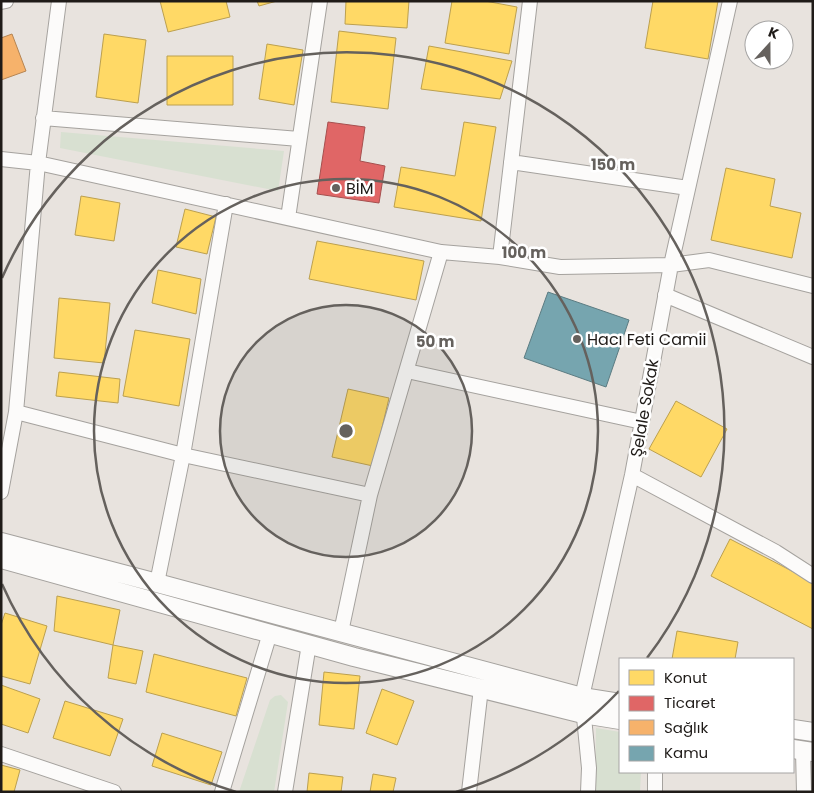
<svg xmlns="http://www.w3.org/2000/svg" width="814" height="793" viewBox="0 0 814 793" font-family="Poppins,sans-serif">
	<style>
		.green { fill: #d8e0d1 }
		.homes { fill: #ffd966; stroke: #bca04f }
		.shops { fill: #e06666; stroke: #a6504f }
		.health { fill: #f6b26b; stroke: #b68552 }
		.public { fill: #76a5af; stroke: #5c7c82 }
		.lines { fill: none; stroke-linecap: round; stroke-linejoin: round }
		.minor-casing { stroke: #a5a29e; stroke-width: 16 }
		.tertiary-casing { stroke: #a5a29e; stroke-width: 20 }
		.minor { stroke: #fcfbfa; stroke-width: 14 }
		.tertiary { stroke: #fcfbfa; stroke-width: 18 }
		.ring { fill: none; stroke: #65615d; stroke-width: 2.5 }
		.poi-dot { fill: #65615d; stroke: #fff; stroke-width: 2 }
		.labels { text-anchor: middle; stroke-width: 5; stroke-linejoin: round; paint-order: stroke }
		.poi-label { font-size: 16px; fill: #1f1b18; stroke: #fff; text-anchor: start }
		.street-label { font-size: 16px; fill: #1f1b18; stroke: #fff }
		.centre { fill: #65615d; stroke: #fff; stroke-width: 2.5 }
		.ring-label { font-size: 15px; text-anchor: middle; font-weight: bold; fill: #65615d; stroke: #fff; stroke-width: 5; stroke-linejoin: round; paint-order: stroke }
	</style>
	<rect width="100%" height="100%" fill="#e8e3de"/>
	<path class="green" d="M61,132l223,19 -6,40 -218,-43z
		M281,695l7,7 -14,90h-35l31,-92 5,-4z
		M596,728l24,4v40h21l-1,20h-45z"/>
	<path class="homes" d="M160,1h66l4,16 -62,15z
		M257,1h20l-18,5z
		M346,1h63l-2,27 -62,-4z
		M452,1h33l32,6 -8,47 -64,-11z
		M653,1h65l-10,58 -63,-11z
		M339,31l57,7 -8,71 -57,-7z
		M104,34l42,6 -8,63 -42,-6z
		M267,44l36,6 -9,55 -35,-6z
		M429,46l83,15 -12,38 -79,-10z
		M167,56h66v49h-66z
		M464,122l32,5 -15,94 -87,-14 7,-40 54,9z
		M726,168l49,11 -5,27 31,7 -9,45 -81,-18z
		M81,196l39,7 -6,38 -39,-6z
		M185,209l31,8 -9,37 -31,-7z
		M317,241l107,20 -8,39 -107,-21z
		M158,270l43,9 -5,35 -44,-11z
		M59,298l51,5 -6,60 -50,-5z
		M135,330l55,9 -11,67 -56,-10z
		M59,372l61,7 -2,24 -62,-7z
		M348,389l41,9 -16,68 -41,-9z
		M676,401l51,28 -26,48 -52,-28z
		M730,539l83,43v47l-102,-53z
		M57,596l63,14 -7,35 -59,-14z
		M5,613l42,13 -17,58 -29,-8v-51z
		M677,631l61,11 -3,17h-63z
		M113,645l30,6 -7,33 -28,-6z
		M154,654l93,24 -11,38 -90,-24z
		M324,672l36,4 -6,53 -35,-4z
		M1,685l39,14 -12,34 -27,-9z
		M382,689l32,12 -17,44 -31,-12z
		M65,701l58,18 -13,37 -57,-18z
		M162,733l60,19 -11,33 -59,-19z
		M1,765l19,5 -6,22h-13z
		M309,773l34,4 -2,15h-34z
		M373,774l23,4 -3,14h-23z"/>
	<path class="shops" d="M328,122l37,5 -5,34 25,5 -6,37 -62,-9z"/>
	<path class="health" d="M12,34l14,37 -25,9v-42z"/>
	<path class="public" d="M548,292l81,28 -23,67 -82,-29z"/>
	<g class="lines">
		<defs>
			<path id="minor" d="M1,2l5,-1
				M43,118l256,21
				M1,159l37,4 403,89 59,5 60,10 111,-2 38,-5 104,26
				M511,162l177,26
				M288,218l32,-217
				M500,257l30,-256
				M665,295l148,62
				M407,371l235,51
				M16,412l167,43 187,40
				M632,475l144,77 37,24
				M1,492l15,-80 22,-249 21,-162
				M157,583l26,-128 43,-251
				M341,632l29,-137 71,-243
				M803,751l1,41
				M1,754l113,38
				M222,792l48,-159
				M285,792l24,-148
				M469,792l12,-104
				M588,792l1,-24 -7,-71 50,-222 39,-210 59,-264
				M655,792v-20"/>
			<path id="tertiary" d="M1,542l156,41 425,114 38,6
				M1,559l353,98 229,57 37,6
				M793,729l20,3
				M793,749l20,3"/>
		</defs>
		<use href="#minor" class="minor-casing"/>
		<use href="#tertiary" class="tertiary-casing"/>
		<use href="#minor" class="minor"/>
		<use href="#tertiary" class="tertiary"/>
	</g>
	<circle cx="346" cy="431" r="126" fill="#65615d" fill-opacity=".12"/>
	<g class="ring">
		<circle cx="346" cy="431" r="126"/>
		<circle cx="346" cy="431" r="252"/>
		<path d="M619 691A377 377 0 0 1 456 792M236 792A377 377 0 0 1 2 584M2 278A377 377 0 1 1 647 658"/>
	</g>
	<g class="poi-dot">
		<circle cx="336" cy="188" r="5"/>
		<circle cx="577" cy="339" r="5"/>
	</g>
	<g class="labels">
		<g class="poi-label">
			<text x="346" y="194">BİM</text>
			<text x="587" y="345">Hacı Feti Camii</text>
		</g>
		<g class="street-label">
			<text transform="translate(644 408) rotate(-80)" y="6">Şelale Sokak</text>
		</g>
	</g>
	<circle cx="346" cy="431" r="8" class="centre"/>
	<g class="ring-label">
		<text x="613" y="170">150 m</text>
		<text x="524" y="258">100 m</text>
		<text x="435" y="347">50 m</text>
	</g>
	<rect width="814" height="793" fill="none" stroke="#1f1b18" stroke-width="5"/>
	<rect x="619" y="658" width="175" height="115" fill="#ffffff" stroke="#a5a4a3"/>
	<rect x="629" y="670" width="25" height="15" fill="#ffd966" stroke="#a5a4a3"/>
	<text x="664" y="683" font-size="15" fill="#1f1b18">Konut</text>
	<rect x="629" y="696" width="25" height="15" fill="#e06666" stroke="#a5a4a3"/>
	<text x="664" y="708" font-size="15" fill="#1f1b18">Ticaret</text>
	<rect x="629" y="720" width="25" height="15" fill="#f6b26b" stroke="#a5a4a3"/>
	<text x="664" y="733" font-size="15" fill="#1f1b18">Sağlık</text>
	<rect x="629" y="746" width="25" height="15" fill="#76a5af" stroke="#a5a4a3"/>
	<text x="664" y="758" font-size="15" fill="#1f1b18">Kamu</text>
	<g transform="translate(769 45) rotate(21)"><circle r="24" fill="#ffffff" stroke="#a5a4a3"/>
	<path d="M0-4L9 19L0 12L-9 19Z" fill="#65615d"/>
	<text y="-8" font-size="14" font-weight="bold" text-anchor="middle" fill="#1f1b18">K</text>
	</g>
</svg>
